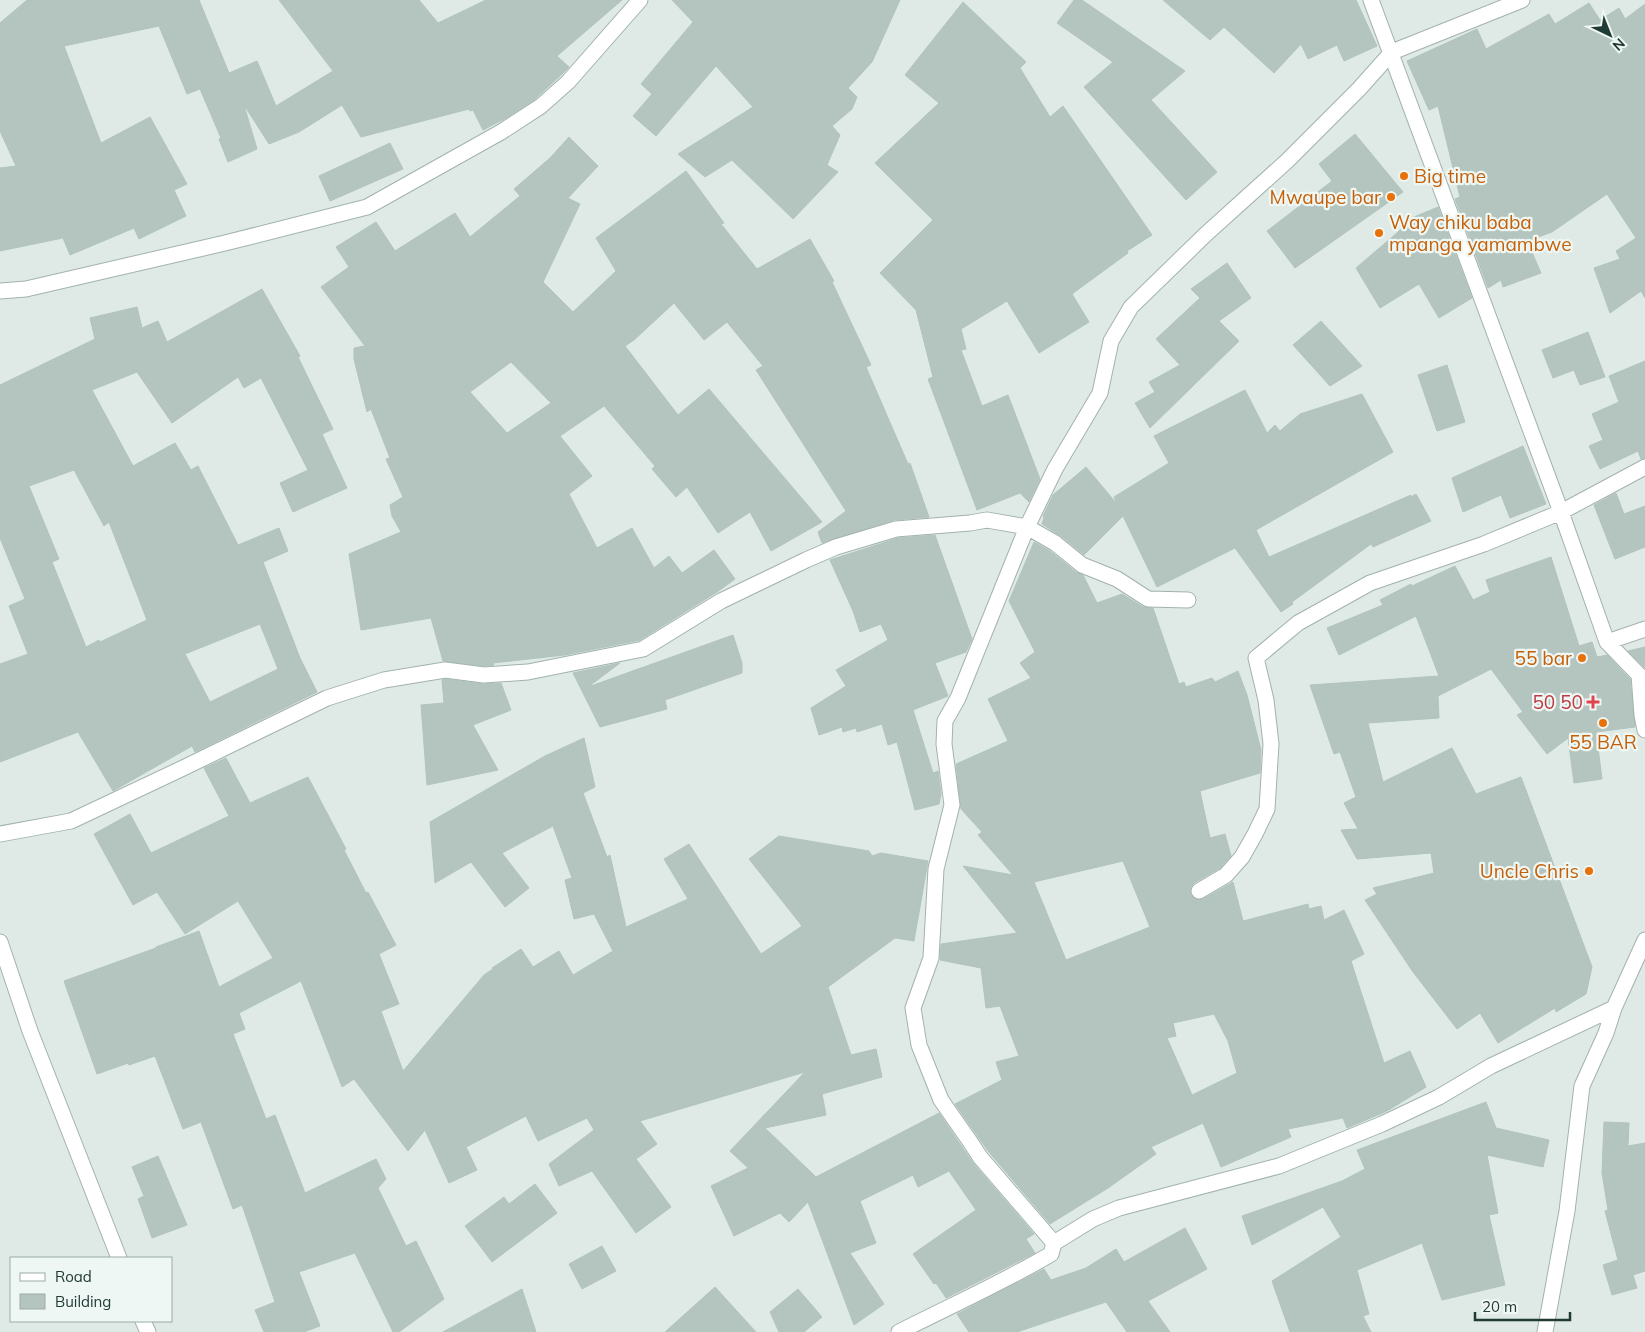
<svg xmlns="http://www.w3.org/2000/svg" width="1645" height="1332" viewBox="0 0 1645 1332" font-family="Mulish,sans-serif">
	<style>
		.building { fill: #b4c5bf; stroke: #b1c4bd; fill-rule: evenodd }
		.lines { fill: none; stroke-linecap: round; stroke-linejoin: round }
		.minor-casing { stroke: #a2b2ad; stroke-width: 17 }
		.minor { stroke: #fff; stroke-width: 15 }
		.food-dot { fill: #e8710a; stroke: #eff7f4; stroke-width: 2 }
		.health-dot { fill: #e0444e; stroke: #eff7f4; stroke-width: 2 }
		.labels { text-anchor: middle; stroke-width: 4.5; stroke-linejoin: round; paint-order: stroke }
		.food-label { font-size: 19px; fill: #c56008; stroke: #eff7f4; text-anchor: end }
		.health-label { font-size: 19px; fill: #be3a42; stroke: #eff7f4; text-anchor: end }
	</style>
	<rect width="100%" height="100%" fill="#dfeae6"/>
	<path class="building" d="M27,0h172l30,73 28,-12 19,45 57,-35 -54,-71h140l19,23 48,-23h136l-65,56 12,11 -8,8 -26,24 -29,19 -23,12 -10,-20 -3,1 -1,-2 -108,28 -19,-32 -43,27 -30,12 -25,-39 13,44 -29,13 -9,-23 2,-1 -21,-49 -13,5 -28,-68 -95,20 37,97 49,-26 37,67 -13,6 12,26 -47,23 -5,-11 -64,27 -7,-17 -63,13v-83l16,-2 -16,-35v-108z
		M672,0h228l-28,62 -24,26 9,9 -5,12 -20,17 8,9 -13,30 11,7 -45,47 -61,-59 -27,17 -27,-23 75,-47 -37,-41 -60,70 -23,-20 19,-22 -11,-10 52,-62z
		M1074,0h8l103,71 -34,29 66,72 -31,28 -102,-113 29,-25 -56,-39z
		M1163,0h193l21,46 -33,15 -7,-16 -29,14 -7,-15 -27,29 -50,-46 -14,13z
		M963,2l63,60 -6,6 30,49 13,-11 89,129 -25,16 1,2 -56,41 17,28 -50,31 -32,-52 -46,28 5,20 -5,1 21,56 26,-11 32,84 -11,23 -9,-9 -43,17 -49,-131 5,-2 -17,-67 -36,-37 53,-53 -58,-57 64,-60 -34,-28z
		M1589,3l11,17 19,-12 6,11 20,-15v294l-4,-7 -31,22 -16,-45 26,-9 -4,-8 20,-13 -29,-44 -55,38 -25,9 14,32 -38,14 -2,-7 -13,8 -33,-89 5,-2 -22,-91 -9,4 -22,-49 70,-32 9,20 63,-35 6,10z
		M1355,134l48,58 -108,76 -28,-37 65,-50 -13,-17z
		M569,137l29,29 -30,32 12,6 -37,78 30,30 43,-41 -20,-33 90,-67 38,52 -3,1 36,45 53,-30 24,42 -2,1 39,83 -5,2 42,97 2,-1 19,54 -35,3 -72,23 -4,-11 28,-21 -90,-141 7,-4 -36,-44 -23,18 -30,-37 -40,37 -9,6 53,69 31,-26 113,133 -51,29 -21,-39 -32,21 -31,-46 -11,10 -24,-28 3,-3 -51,-60 -44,30 32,40 -23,18 28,54 35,-20 22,40 15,-12 13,17 32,-23 21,29 -18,13 -77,48 -75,15 -72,8 1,2 -10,1 -41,-5 -12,-43 -70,12 -12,-76 52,-22 -9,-16 -2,-11 13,-8 -17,-38 4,-1 -19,-49 -4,3 -13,-53v-11l11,-2 -44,-59 28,-20 -13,-20 40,-25 19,29 60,-38 15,24 50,-41 -6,-7 36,-31zM511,362l40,41 -44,30 -37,-41z
		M390,143l13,26 -73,32 -11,-25z
		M1438,207l34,91 -33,20 -20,-34 -39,24 -24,-40 49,-42 -3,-4z
		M1227,263l24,35 -32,23 20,20 -89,87 -15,-25 20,-11 -6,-10 31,-17 -24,-26 44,-41 -9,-9z
		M262,289l38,67 -2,1 35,72 -11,5 25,54 -54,24 -13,-29 28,-13 -47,-92 -17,10 -6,-11 -66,46 -35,-51 -45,18 41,76 42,-23 16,27 7,-4 40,79 41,-17 9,23 -25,11 37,96 17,34 -122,60 -3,-6 -79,45 -35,-59 -78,30v-98l28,-10 -19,-48 16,-7 -25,-61v-153l95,-46 -5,-21 47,-11 5,21 16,-7 9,21zM74,470l30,56 5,-4 38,98 -47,22 -1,-2 -13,7 -34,-85 7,-3 -30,-73zM260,624l18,45 -68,33 -25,-48z
		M1321,321l41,45 -32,20 -37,-41z
		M1588,332l17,45 -25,8 -6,-15 -21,8 -11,-28z
		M1645,361v97l-4,1 -3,-8 -38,18 -11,-23 14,-6 -11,-26 27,-12 -10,-26z
		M1447,365l18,57 -28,9 -19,-56z
		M1245,390l22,43 8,-8 5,6 20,-17 62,-20 31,58 -137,78 13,27 142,-62v2l5,-3 15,27 -58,26 -2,-3 -79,58 1,2 -12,8 -46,-64 -78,39 -34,-71 -39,39 -23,-19 -19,-12 2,-6 -1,-2 10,-21 33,-28 31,37 -3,-7 55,-34 -15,-27z
		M1523,446l23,58 -36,14 -9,-23 -38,17 -11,-34z
		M1616,493l8,21 21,-8v41l-30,12 -21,-54z
		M935,535l37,104 -6,13 -31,11 13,33 -35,14 20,63 5,-2 3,23 -2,10 -24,6 -18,-68 -9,3 -6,-21 -25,8 -1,-4 -13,4 -1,-5 -23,8 -8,-27 35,-22 -10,-16 52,-30 -7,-16 -21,8 -7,-21 -23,-51 68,-22z
		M1034,542l16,9 26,21 7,3 14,28 25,-9 21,13 10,1 26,76 5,-2 2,5 26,-9 3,4 23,-11 9,24 14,55 -1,23 -60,18 10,47 15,-4 6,22 -11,12 -26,15 -3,4v8l4,4h8l30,-17 10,39 65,-17 1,5 12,-3 3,14 20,-10 20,44 -13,7 33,102 26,-12 16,36 -39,24 -40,17 -4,-10 -55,11 3,8 -70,30 -18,-44 -52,24 5,7 -48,34 -58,36 -62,-73 -33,-47 47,-24 -6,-18 23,-6 -19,-50 -14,2 -5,-40 -41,-8 1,-16 76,-11 -54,-67 50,9 -35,-40 4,-3 -21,-23 -5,-45 52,-23 -20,-42 43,-21 -11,-15 15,-11 -26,-51zM1123,861l27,66 -84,33 -32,-78zM1214,1014l14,27 9,32 -45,22 -25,-57 9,-2 -3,-13z
		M1551,557l28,89 13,-4 5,15 10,-2 23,24 5,48 -39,5 6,47 -28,4 -6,-45 -21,16 -30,-39 6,-3 -32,-43 -53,27 1,22 -71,5 15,59 69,-34 24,46 45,-17 71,190 -6,27 -30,18 -1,-4 -57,35 -18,-30 -23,16 -44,-57 -48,-72 12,-6 -4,-6 61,-15 -3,-20 -74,6 -16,-29 17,-1 -14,-26 12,-6 -16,-45 -6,2 -24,-69 129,-9 -23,-60 -77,39 -12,-27 56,-23 -3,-5 31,-16 1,2 43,-20 18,34 17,-8 -4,-12z
		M733,635l9,28v10l-77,27 2,9 -67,18 -27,-54 47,-10 -32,24z
		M1645,647v21l-17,-17z
		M445,679l38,5 18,-1 10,27 -38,15 25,45 -71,15 -6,-80 23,-2 -2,-23z
		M584,738l11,49 -12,6 24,64 3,-2 16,72 62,-28 -24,-40 25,-15 72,110 41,-28 -53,-67 30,-23 90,15 3,5 9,-3 47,8 -14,80 -19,-3 -67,49 23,68 25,-6 6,28 -60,17 4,21 -61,13 51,49 123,-64 34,50 61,71 -8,5 9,14 -89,45 -10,-15 -2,1 -21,-30 63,-44 -27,-39 -31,16 -5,-12 -53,26 16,42 -26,10 34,51 -30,21 -46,-123 -19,20 -9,-9 -46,23 -23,-50 37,-18 -18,-17 75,-79 -165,49 17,23 -21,15 35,48 -35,26 -44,-62 -33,15 -10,-22 45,-34 -7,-12 -49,23 -12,-25 -60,31 11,23 -28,13 -24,-53 -17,21 -54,-72 -12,8 -41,-106 -62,32 6,16 -12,5 33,85 9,-4 30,78 71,-34 10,20 -8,9 28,58 10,-5 28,58 -45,33h-6l-38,-79 -56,19 21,54 -16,6h-40l-9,-22 20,-8 -33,-97 -9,4 -32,-87 -18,7 -28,-73 -26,9 -1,-2 -31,11 -33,-93 92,-33v-1l43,-16 20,56 54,-29 -35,-57 -53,33 -28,-42 -24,13 -39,-71 36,-20 21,39 78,-37 -25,-48 22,-10 24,45 58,-26 38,72 -2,1 22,43 2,-1 28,53 -17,9 20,50 -18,7 22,60 81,-96 9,-6 -1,-1 29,-19 12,18 26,-16 14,24 40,-24 -19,-37 -20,5 -9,-39 7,-2 -19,-52 -51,27 27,35 -24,19 -34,-45 -36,21 -5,-61 115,-66z
		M1486,1102l10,26 53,12 -6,27 -56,-12 11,58 -9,2 16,70 -63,15 -20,-57 -65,27 12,44 -6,2 8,16h-81l-18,-51 69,-44 -18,-30 -71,38 -10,-29 100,-35 23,-12 -8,-19z
		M1604,1122l25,1 -1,23 17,-3v128l-12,4 4,13 -25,7 -9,-30 15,-5 -13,-49 3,-1 -6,-37z
		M158,1156l29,69 -35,13 -14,-39 6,-3 -12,-29z
		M535,1184l22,29 -65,49 -27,-36 39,-29 5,7z
		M1185,1228l22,41 -59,32 22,31h-43l-21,-30 -89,30h-48l-12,-18 87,-45 7,11 35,-12 30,-19 8,13z
		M602,1246l14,25 -34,18 -13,-25z
		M715,1287l41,45h-91z
		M522,1289l14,43h-93z
		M798,1289l24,28 -18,15h-25l-9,-20z"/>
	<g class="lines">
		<defs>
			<path id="minor" d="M1371,0l190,512 46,130 32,33 3,40 3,15
				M0,291l26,-2 199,-46 142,-36 134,-75 40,-26 27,-24 72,-82
				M1607,642l38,-13
				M0,834l71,-13 110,-52 146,-71 57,-18 61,-10 39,5 44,-3 115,-23 78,-48 85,-41 30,-13 60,-18 74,-6 17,-3 40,7 28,16 27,22 35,14 31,20 40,1
				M1199,891l27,-16 16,-18 13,-23 12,-25 4,-65 -5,-44 -10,-42 42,-35 72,-40 114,-39 77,-32 84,-45
				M0,942l30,89 89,227
				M1054,1243l-74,-86 -9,-14 -30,-43 -22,-55 -6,-37 18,-50 5,-89 16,-64 -8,-61 1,-23 13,-23 69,-171 28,-58 45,-76 11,-52 20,-34 75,-73 81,-73 72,-72 33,-37 130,-52
				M143,1321l5,11
				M899,1332c51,-26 103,-49 152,-78l3,-11 39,-24 26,-11 160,-42 103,-42 57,-27 52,-31 123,-58
				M1545,1332l22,-121 15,-125 24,-53 8,-25 31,-68"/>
		</defs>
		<use href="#minor" class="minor-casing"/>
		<use href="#minor" class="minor"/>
	</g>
	<g class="food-dot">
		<circle cx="1404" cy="176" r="5"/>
		<circle cx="1391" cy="197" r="5"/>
		<circle cx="1379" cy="233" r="5"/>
		<circle cx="1582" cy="658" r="5"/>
		<circle cx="1603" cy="723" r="5"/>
		<circle cx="1589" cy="871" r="5"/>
	</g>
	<path class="health-dot" d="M1590.5 694.5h5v5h5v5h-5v5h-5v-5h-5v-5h5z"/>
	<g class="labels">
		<g class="food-label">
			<text x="1414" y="183" text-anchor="start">Big time</text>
			<text x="1381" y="204">Mwaupe bar</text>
			<text x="1389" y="229" text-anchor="start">Way chiku baba<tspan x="1389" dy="22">mpanga yamambwe</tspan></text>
			<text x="1572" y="665">55 bar</text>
			<text x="1603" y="749" text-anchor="middle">55 BAR</text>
			<text x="1579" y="878">Uncle Chris</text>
		</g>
		<g class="health-label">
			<text x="1583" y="709">50 50</text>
		</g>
	</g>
	<rect x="10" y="1257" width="162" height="65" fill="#eff7f4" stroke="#9caba8"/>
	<rect x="20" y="1273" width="25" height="8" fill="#ffffff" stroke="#9caba8"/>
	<text x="55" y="1282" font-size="15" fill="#203a35">Road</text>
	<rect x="20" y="1294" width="25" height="15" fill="#b4c5bf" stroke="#9caba8"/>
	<text x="55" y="1307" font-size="15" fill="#203a35">Building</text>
	<g transform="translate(1610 35) rotate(137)" stroke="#eff7f4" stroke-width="4" paint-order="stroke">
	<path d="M0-4L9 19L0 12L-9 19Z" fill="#203a35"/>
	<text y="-8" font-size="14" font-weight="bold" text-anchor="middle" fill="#203a35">N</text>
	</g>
	<path d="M1475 1312v8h95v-8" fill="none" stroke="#203a35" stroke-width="2.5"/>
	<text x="1482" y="1312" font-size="15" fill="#203a35" stroke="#eff7f4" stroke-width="4" paint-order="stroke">20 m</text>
</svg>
